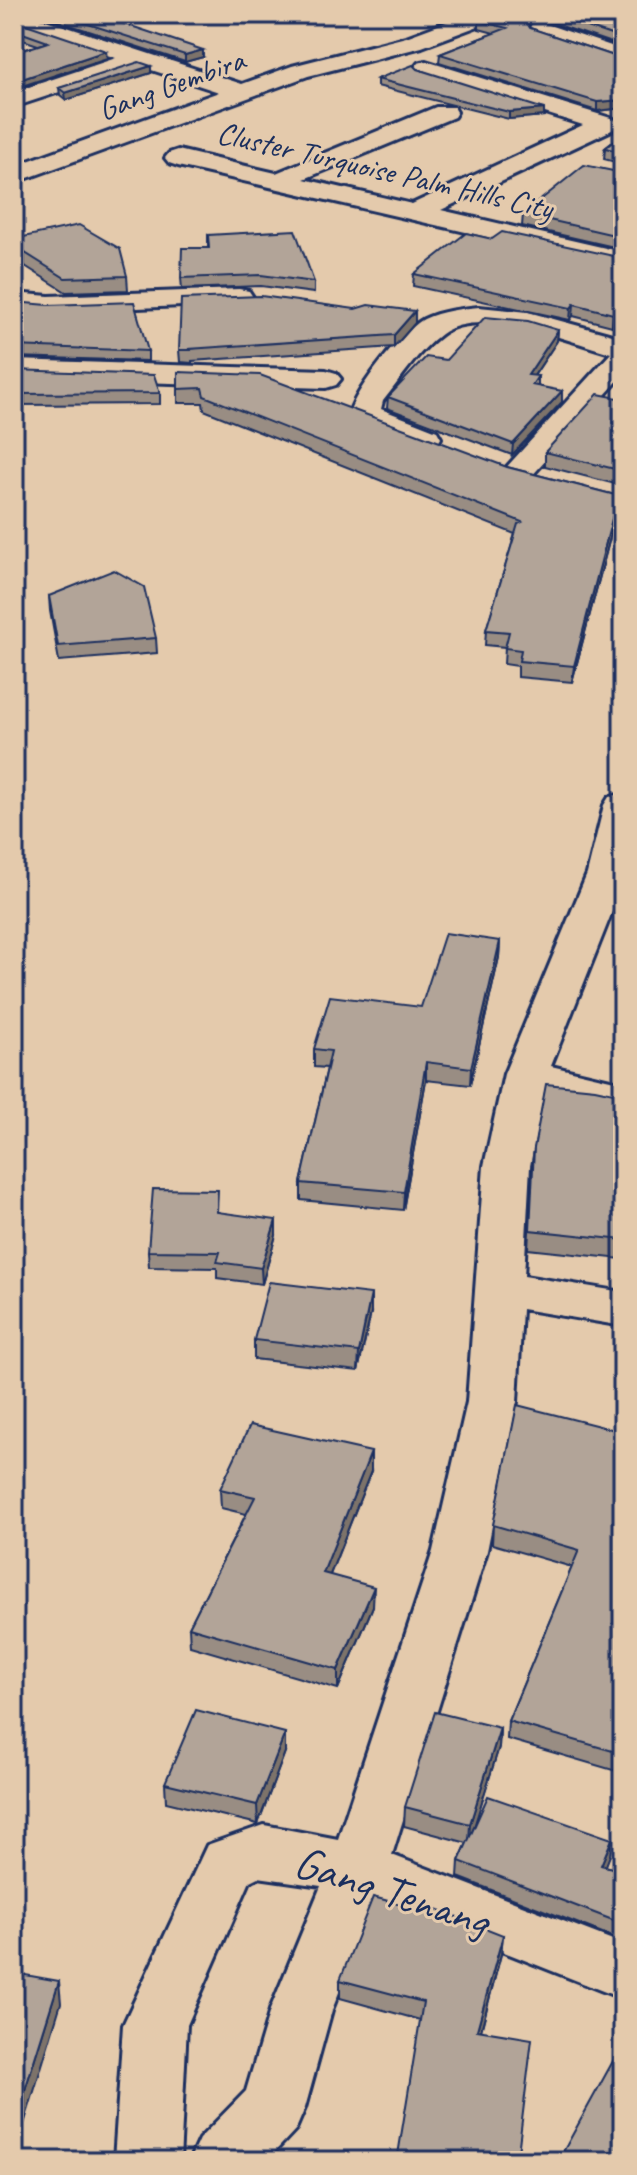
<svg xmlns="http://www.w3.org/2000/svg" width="637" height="2175" viewBox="0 0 637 2175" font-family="Caveat,sans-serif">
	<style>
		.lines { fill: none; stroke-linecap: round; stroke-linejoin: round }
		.minor-casing { stroke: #1b2f5e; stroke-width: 6 }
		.minor { fill: #e4caac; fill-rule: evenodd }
		.wall { fill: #998d83; stroke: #1b2f5e; stroke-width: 2 }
		.shaded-wall { fill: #7d736a; stroke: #1b2f5e; stroke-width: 2 }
		.building { fill: #b2a498; stroke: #1b2f5e; stroke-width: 2 }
		.labels { text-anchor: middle; stroke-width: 6; stroke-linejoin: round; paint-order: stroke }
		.far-street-label { font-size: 32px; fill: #1b2f5e; stroke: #e4caac }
		.near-street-label { font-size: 46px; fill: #1b2f5e; stroke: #e4caac }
	</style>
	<rect width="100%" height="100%" fill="#e4caac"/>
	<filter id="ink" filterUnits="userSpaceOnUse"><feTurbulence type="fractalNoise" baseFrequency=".0125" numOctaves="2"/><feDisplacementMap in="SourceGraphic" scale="16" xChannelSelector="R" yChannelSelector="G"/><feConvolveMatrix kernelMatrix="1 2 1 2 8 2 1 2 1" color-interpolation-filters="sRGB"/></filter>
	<g filter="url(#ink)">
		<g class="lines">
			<defs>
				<path id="minor" d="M14,14h13l215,70 50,-18 114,-29 62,-23h32l-3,5 -75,28 -114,29 -294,107v-17l205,-74 -80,-26 -125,41v-15l102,-34 -102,-34z
					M540,22l83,28v15l-91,-31 -3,-5 3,-5z
					M426,61l188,58 3,5 -3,5 -173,81 182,42v16l-445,-102 -9,-3 -4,-5 4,-5 9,-3 98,23 160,-66h18l3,5 -3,5 -150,62 108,25 171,-79 -165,-52 -4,-5 4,-5z
					M239,289l10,2 4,6 -4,6 -200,9 -35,-3v-16l35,3z
					M479,307l49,5 95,26v37l-94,104 -11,2 -11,-2 -5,-7 109,-119c-43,-12 -131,-48 -170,-19 -23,17 -40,45 -58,67l-2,8 56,22 4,7 -4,7c-21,5 -74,-16 -87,-34 8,-24 52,-80 74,-92 17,-8 36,-10 55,-12z
					M14,360l312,10 10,3 5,6 -5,6 -10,3 -312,-10z
					M623,794v90l-72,182 72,17v28l-79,-19 -14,74 -6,110 99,16v34l-101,-17 -5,93 -30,149 -95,304 231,89v55l-248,-98 -43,109 -27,98 -9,21 -30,32h-77l10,-22 47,-48 24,-81 51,-124 -63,-9 -8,4 -63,144 -7,136h-66l9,-136 84,-180 57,-20 74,14 95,-288 34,-149 17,-236 20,-92 83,-200 17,-69 5,-8z"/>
			</defs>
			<use href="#minor" class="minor-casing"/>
			<use href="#minor" class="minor"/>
		</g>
		<path class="wall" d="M36,14h59l108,43 -18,5z
			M424,14h36l-16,6z
			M498,14h100l25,7v26l-82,-28 -12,3 -1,3 2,3 93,31v49l-26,3 -158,-49 1,-8 54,-21 -15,-4v-8z
			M14,20l93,38 -91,30 -2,-1v-34l24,-8 -24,-8z
			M151,66v7l-85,27 -6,-5 -1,-7z
			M417,69l127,47 -35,3 -132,-33v-7z
			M623,134v30l-19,-5 1,-11z
			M623,173v76l-101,-23 1,-12z
			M208,235l106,47v11l-53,-7 -79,3 -1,-11 27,-30z
			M14,239l113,37 1,14 -62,2 -52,-33z
			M492,239l131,19v65l-11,3 -39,-10 -3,4 -157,-34 1,-12z
			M14,302l134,49v10l-134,-4z
			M415,323l-21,24 -202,14v2l-12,-1 -1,-12z
			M558,330l-1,11 -23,35h4v10l24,16 -50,53 -125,-47 1,-11 58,-37z
			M14,370l146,23v11l-142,1 -4,11z
			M178,372l329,95 116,30v26l-11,7 -40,152 -54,-5v-11l-14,-2 1,-17 -20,-2 1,-15 29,-96 -311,-124 -1,-7h-25z
			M623,399v87l-78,-20v-14z
			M49,596l107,42 1,15 -98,8 -9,-50z
			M500,941l-1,16 -29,128 -44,-5 -23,130 -102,-10v-17l26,-115 -13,-1v-18l107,-42z
			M623,1095v161l-2,-1v4l-93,-10 6,-101z
			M218,1212l58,23 -14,49 -45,-6v-10l-68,-1 -1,-16z
			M371,1313l-13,58 -104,-12v-19z
			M623,1432v341l-116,-34 1,-18 64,-154 -80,-23 1,-19z
			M371,1471l-41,104 43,31 -35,83 -148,-43 -1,-19 57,-113 -25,-6 -1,-19z
			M500,1728l-1,19 -26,82 139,10 -2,16 -5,11 18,5v70l-165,-64 1,-16 8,-18 -63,-17 1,-19z
			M285,1752l-27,72 -92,-22 -1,-19z
			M503,1935l-2,19 -20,77 50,27 -111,-38 -80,-22v-18z"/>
		<path class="shaded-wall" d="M445,14h15l-16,6z
			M532,14h9v5l-12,3 -3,9 1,-8 3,-8z
			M203,50v7l-18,5v-7z
			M106,51l1,7 -91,30v-7z
			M151,66v7l-85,27 -1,-7z
			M623,100v8l-26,3v-9z
			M544,109v7l-35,3v-7z
			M574,304l-1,12 -3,4 1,-12z
			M415,311v12l-21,24v-12z
			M623,311v12l-11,3 1,-12z
			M558,330l-1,11 -30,45 1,-11z
			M562,391v11l-50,53 1,-11z
			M17,394l1,11 -4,11v-13z
			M623,509v14l-11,7 -40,152 2,-16 39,-151z
			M500,941l-1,16 -29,128 1,-17z
			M426,1062v18l-23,130 1,-18z
			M276,1220v15l-14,49 -1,-16z
			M371,1294v19l-13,58 1,-19z
			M371,1452v19l-48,121v-19z
			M374,1587l-1,19 -35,83v-19z
			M500,1728l-1,19 -30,96 1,-19z
			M285,1733v19l-27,72 -1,-19z
			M612,1839l-2,16 -10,26 1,-16z
			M503,1935l-2,19 -25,95 1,-19z
			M59,1981l2,22 -47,154v-32z"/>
		<path class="building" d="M57,14h38l108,36 -18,5z
			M498,14h34l-2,1 -3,8 3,5 93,31v41l-26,2 -157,-48 67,-26 -28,-7z
			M549,14h49l25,7v18z
			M14,20l92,31 -90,30 -2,-1v-27l34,-11 -34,-12z
			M139,62l12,4 -86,27 -6,-5z
			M413,65l4,4 127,40 -35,3 -132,-33z
			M623,134v18l-18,-4z
			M584,165l39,8v64l-100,-23z
			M79,225l41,24 7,27 -62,2 -51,-32v-7z
			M295,230l19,52 -53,-7 -80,3 1,-30h27l-1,-13z
			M502,232l121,26v53l-10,3 -39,-10 -3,4 -157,-34 52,-41 26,6z
			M261,296l94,13 13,-4 47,6 -21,24 -206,14 4,1h-13l2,-51z
			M14,302l34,3 86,-3 14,49 -134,-5z
			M485,317l43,4 30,9 -30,45 10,1 -6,9 30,6 -49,53 -125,-47 38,-40 20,3z
			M14,370l140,5 6,18 -143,1 -3,9z
			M178,372l82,3 247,92 116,30v12l-10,6 -39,151 -55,-5 2,-11 -16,-2 4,-16 -23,-2 32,-106 4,-2 -318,-126 -2,-8 -24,1z
			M598,394l25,5v72l-78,-19z
			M114,570l30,17 12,51 -98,8 -9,-50z
			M445,933l55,8 -29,127 -45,-6 -22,130 -103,-9 30,-132 -17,-2 16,-53 91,11z
			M546,1084l49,5 28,6v145l-93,-10 4,-82z
			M153,1189l65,1 -1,22 59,8 -15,48 -44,-6 3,-10 -72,-1z
			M269,1282l102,12 -12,58 -105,-12z
			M517,1405l106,27v322l-115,-33 71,-171 -86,-25z
			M250,1425l121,27 -48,121 51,14 -36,83 -149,-43 66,-130 -35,-8z
			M196,1710l89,23 -28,72 -92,-22z
			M435,1712l65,16 -30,96 -65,-17z
			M488,1796l124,43 -11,26 22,6v53l-164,-63z
			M373,1897l62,16 2,-4 66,26 -26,95 55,9 -15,122h-120l26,-159 -83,-22z
			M14,1973l45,8 -45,144z
			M623,2043v118h-65z"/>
	</g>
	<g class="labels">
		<g class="far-street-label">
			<text transform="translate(171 84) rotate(-20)" y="11">Gang Gembira</text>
			<text transform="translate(385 170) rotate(13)" y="11">Cluster Turquoise Palm Hills City</text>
		</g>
		<g class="near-street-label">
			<text transform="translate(392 1890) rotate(18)" y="16">Gang Tenang</text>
		</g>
	</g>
	<rect width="637" height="2175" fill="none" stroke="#e4caac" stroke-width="48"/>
	<rect x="24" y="24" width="589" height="2127" fill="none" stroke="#1b2f5e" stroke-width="3" filter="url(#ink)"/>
</svg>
